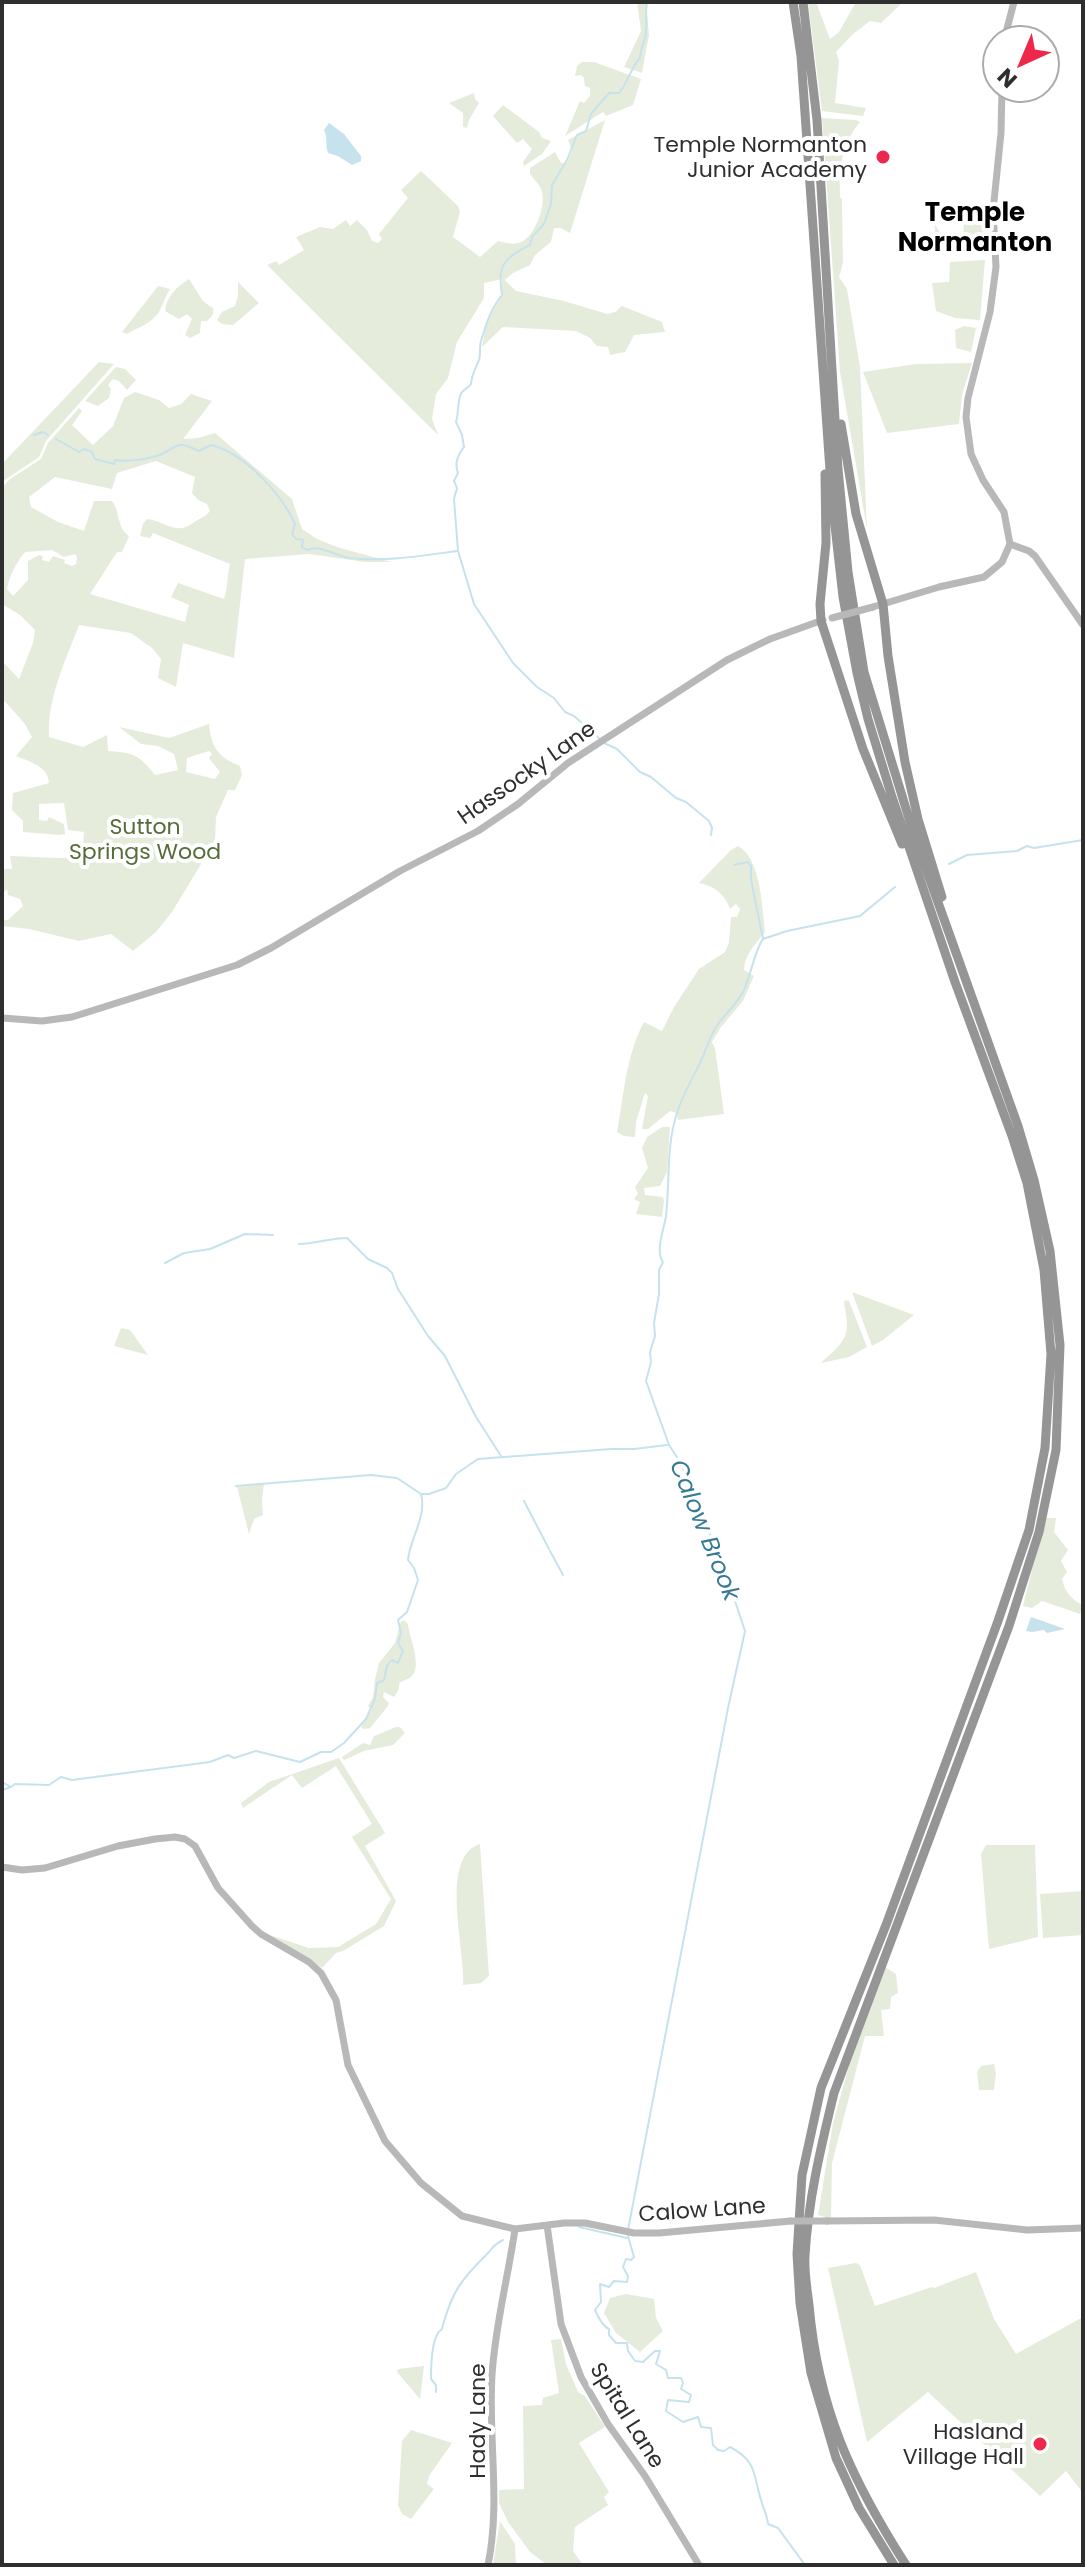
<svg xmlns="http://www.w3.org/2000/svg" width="1085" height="2567" viewBox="0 0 1085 2567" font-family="Poppins,sans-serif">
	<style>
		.green { fill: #e6ecdb; fill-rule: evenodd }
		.water { fill: #c6e2ed }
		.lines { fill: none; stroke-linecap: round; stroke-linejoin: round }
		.stream { stroke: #c6e2ed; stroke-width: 2 }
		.secondary { stroke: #b8b8b8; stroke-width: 7 }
		.highway { stroke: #959595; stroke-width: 9 }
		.secondary-bridge { stroke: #b8b8b8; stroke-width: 7 }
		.poi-dot { fill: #ee284a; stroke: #fff; stroke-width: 3 }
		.labels { text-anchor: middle; stroke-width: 8; stroke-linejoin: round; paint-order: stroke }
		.poi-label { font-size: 22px; fill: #2e2e2e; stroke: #fff; text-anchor: end }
		.street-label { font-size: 22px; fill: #2e2e2e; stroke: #fff }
		.park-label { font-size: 22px; fill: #566c39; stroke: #fff }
		.water-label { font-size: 24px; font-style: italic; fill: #387a95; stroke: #fff }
		.quarter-label { font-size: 26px; font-weight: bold; fill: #000; stroke: #fff }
	</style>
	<rect width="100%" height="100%" fill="#fff"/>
	<path class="green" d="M637,2h9l3,33 -7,38 -18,-6 17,-36z
		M808,2h8l14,37 9,-7 17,-30h47l-22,21 -11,-2 -17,13 -17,18 3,9 -4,42 31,5 -3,8 -41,-5z
		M582,62h12l47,17 -8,26 -27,11 -3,-4 -38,24 15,-35 4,2 6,-7v-8l-5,-2 -1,-8 -3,-3 -6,1 2,-10z
		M474,93l1,6 4,4 -10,17 -2,8 -4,-1v-14l-14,-10z
		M503,105l36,27 3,6 9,3 -9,13 -18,12 -1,-4 9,-13 -9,-10 -6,4 -24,-27z
		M822,118l34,2 4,2c-19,23 -21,47 -20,75l2,2 1,64 -4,14 8,12 13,78 7,162 -27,-157z
		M605,120l-35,113 -9,-5h-7l-3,14 -16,13 -5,10 -17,8 -8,7 11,11 48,10 43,13 8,-2 7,-6 40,16 3,10 -31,3 -9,17 -15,3 -2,-8 -11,-1 -7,-8 -14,-7 -73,-4 -21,20 5,-27 14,-22 1,-19 -18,4v15l-27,44 -9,36 -12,16 -4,25 6,16 -171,-170 9,-4 3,4 25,-15 -8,-13 24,-10 13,2 13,-9 4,6 7,-6 10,10 5,11 6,2 4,-4 -3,-5 29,-36 -7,-8 20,-19 37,35 2,6 -7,25 27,20 18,-16c9,2 17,5 25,0 13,-8 24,-37 18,-52 -2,-5 -8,-11 -11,-15v-6l25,-16 6,11h6l5,-12 -4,-11z
		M964,212h20l1,7h4l3,30 -3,3 -26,2z
		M935,224l15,29 -10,2 -6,-3z
		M985,260l-5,60 -25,-2 -19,-7 -4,-28 17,-1 1,-20z
		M189,279l14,22 11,8 -2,7 -5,5h-6l-1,12 -10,5 -5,-3 7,-16 -5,-5 -8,5 -14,-8c2,-16 11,-23 24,-32z
		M238,282l21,21 -26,22 -11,-1 -5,-4 5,-8 13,-6 3,-10z
		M158,286l12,3c-5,8 -7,16 -11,23 -8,12 -21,15 -32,22l-5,-2z
		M964,326l12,2 -5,24 -15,-4 -1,-18z
		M99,362l15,2 -68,77 -7,16 -37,25v-18z
		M972,363l-10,32 -3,29 -72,9 -24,-61 53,-8z
		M116,367l9,2 11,11 -9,10 -8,-9 -6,-2 -5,6 3,4 -2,9 -11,8 -13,-5z
		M135,392l24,8 10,8 12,-4 10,-10 21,7 -29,38 15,-1 17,-5 77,66 10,30 15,10 20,8 54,15h-26l-56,-8 -64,5 -11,99 -51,-15 -7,44 -18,-9 3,-19 -9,-11 -21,-15 -52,-8c-13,35 -32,73 -30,112l34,10 24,-12 1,16c26,2 30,3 47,24l23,-5 -4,-16 -16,-8 -17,-2 -22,-17 50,11 40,-14c2,23 9,33 31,42l2,9 -7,15h-7l-12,27 -1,24 -43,71 -16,20 -23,19 -22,-17 -32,7 -50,-12 -27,-3v-6h6l15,-14 -3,-7 -12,-4 -1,-6 -5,5v-21l3,-4h7l-2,-13 48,2 24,-1 2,-25 -16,-2 -4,-27 -25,1v16l8,1 2,-4 15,7 1,10 -5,1 -37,-3v-11l-11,-11 1,-17 36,-10c-1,-17 -19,-21 -33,-27l16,-19 -7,-13 -23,-26v-32l3,-2 14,15 14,-36 2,-13 -15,-15 -18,-11v-116l8,-9 31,-20 7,-16 31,-35 3,3 -10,14 21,20 20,-19 11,-28zM156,461l39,16 -3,16 6,7 9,4 3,7c-6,7 -10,7 -17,12 -17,13 -28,-2 -46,-4l-4,5 -3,12 10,2 3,-5 77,31c-3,12 -2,24 -6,35l-46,-16 -7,14 18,8 -4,17 -95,-28 27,-42h5l7,-16c-13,-9 -8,-23 -17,-35h-18l-10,30 -26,-9 -27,-15 -2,-10 26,-20 57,12 5,-16zM52,550l12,7 11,-3 2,3 -1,7 -4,2 -8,-3 1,-3 -12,-4 -4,6 -7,-2 1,-4 -4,-1 -11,6v19l-15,16 -6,-7c2,-12 10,-28 18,-37zM209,751l3,3 -3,4 11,14 -5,7 -29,-7 1,-14z
		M738,846c23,13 24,61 27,86 -9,12 -21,23 -21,38l10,6 -11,25 -22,26 -9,15 3,6 9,66 -46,6 -1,-7 -7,-2 -22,18h-6l6,-33 -3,-3 -9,29 -1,15 -11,-1 -7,-4c7,-37 9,-77 27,-110l18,9 12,-24 25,-38 26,-17 4,-9 2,-26h6l3,-8 -4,-5 -6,5c-5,-15 -16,-23 -31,-26l32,-33z
		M662,1127h8l-3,45 -7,14 -16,2 1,7 18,2 1,4 -2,16 -26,-3 4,-12 -6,-3 4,-5 -3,-7 13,-19 -6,-20 5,-11z
		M852,1292l62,23 -31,25 -11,6z
		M845,1300l4,1 18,46 -18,10 -28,6c25,-23 30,-26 23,-60z
		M121,1328l9,2 18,25 -34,-9z
		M264,1484l-2,15 1,16 -9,4 -5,15 -12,-47z
		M1045,1518h11l-2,14 14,18 -7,11 6,11 -5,7c3,14 9,19 21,27l-3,8 -38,-13 -10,7 -9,-2z
		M401,1621h4l3,3c1,13 15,42 3,53 -4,3 -9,3 -12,7v5l-5,8 -10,-5 -1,5 6,6 -1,3 -18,22 -6,1 -3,-2 11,-18 -4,-3 5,-9 2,-18 4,-16 16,-20z
		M396,1727h4l5,6 -12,12 -29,6 -20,9 -2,-3 21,-14 7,2 4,-9z
		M339,1758l46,75 -20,13 31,55 -12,25 -41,25 -7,2 -14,15 -52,-33 39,13 29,-1 38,-23 15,-25 -39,-62 20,-13 -36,-58 -34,22 -10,-13 -49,33 -2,-5 28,-21z
		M480,1844l9,132 -8,7 -18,2c3,-32 -25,-128 17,-141z
		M986,1845h49l3,92 -49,12 -8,-95z
		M1083,1891v44l-40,3 -3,-44z
		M885,1967l11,7 2,19 -7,4 -1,12 -9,1 3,26h-19l-33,127 -1,56 -13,-4 15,-92 24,-86z
		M994,2064l2,9 -2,17h-15l-2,-18 4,-6z
		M856,2263l4,2 15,41 57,-19 2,1 42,-16 18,47 22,35 67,-37v176l-17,-22 -26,25 -112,-104 -61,50 -39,-174z
		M626,2294l28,5 2,19 7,13 -23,21 -24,-19 -12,-20 6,-15z
		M561,2339l5,25 12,28 7,4 20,31 -26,16 30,49 -5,5 4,8 -33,22 -2,24 10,14h-36l-17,-13 -22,-30 -9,-19v-13l25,-1 -1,-83 19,-1 1,-7 16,-5 -8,-53z
		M424,2366l-4,33 -23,-27 1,-3z
		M411,2430l41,13 -23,33 -2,8 7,5 -23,30 -9,-5 -4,-9 4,-64z
		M500,2521l15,23 1,21h-23z"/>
	<path class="water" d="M329,123l15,11 17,22v5l-9,4 -14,-9 -10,-3c-3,-8 0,-15 -4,-23z
		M1031,1617l34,12 -18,4 -3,-3 -12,2 -6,-1z"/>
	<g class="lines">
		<path class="stream" d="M34,435l9,-3 5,3
			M56,439l23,13 5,-3 8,3 3,7 19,5 1,-4c14,2 35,-1 47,-6 7,-3 11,-8 18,-9 7,-1 13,4 19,6l12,-6c33,8 70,48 84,79l-3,10 4,5 7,1 -1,7 5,3c13,-6 29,6 42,8 36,4 72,-2 108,-7
			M600,739l-26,-23 -9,-4 -11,-14 -17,-11 -24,-24 -39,-59 -16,-53 -4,-52 3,-11 -3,-7 4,-8c-4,-10 0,-18 6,-26l-2,-12 -6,-13c3,-9 1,-24 6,-30 3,-3 7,-5 9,-8 1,-11 4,-14 8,-24 2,-6 0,-13 2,-19 7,-21 7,-27 21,-46 -5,-29 1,-37 28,-50l2,-8 12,-13 7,-20 1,-19 15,-25 10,-25 9,-4 5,-17 18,-21h10c9,-10 11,-24 21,-35 0,-11 6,-17 6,-27 1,-10 -1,-19 1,-29
			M604,743l13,6 23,23 11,5 25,21 10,4 23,19 3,7 -1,7
			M949,864l18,-9 50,-4 10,-5 7,2 49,-8
			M763,939l24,-8 73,-15 35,-29
			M299,1244c16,0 31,-6 48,-6l21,21 19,9 5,5 6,16 30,47 17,20 31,61 25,39
			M165,1263l19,-10 26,-4 35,-15 28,1
			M236,1486l135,-11 26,3 24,16h8l17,-6 10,-14 22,-15 133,-10h23l33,-4
			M524,1501l25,48
			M550,1551l13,24
			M2,1782l9,5 4,-3 34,1 12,-8 11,3 138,-18 18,-7 6,3 22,-7 44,11 21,-10h10l13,-9 22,-24 9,-20 2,-16 7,-3c2,-7 1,-15 8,-20l6,3 5,-12 -5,-8 3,-10 -3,-13 9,-8 11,-32 -4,-12 -6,-8c2,-22 19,-43 13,-66
			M2,1790l9,-3
			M579,2227l48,11
			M628,2230l100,-522 17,-77 -19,-57 -45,-111 -12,-18 -23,-64 5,-19 -1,-10 5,-16 -1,-13 5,-29v-24l4,-8c-8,-11 1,-33 3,-46 4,-35 0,-70 11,-103 5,-17 15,-34 23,-50 6,-13 10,-28 18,-39 9,-12 19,-20 26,-34 6,-13 12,-43 19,-51l-12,-59v-14l-3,-4 -14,3
			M628,2236l6,21 -3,3 -5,-1 -3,8 5,9 -1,6 -13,-1 -5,6 -9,-3 1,18 -6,8c3,7 7,16 14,19v6l7,8h11l1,8 7,10 8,1 12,-11h5l-4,13 10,6 2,8h13l2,5 -2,6 10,6 -2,7 -21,-2 -2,11 17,11 15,-5 3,10 10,1 2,17 5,5 6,1 6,-4c27,14 23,27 31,53 2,8 6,14 7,24l10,4 27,37
			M436,2392v-7l-5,-6c0,-12 0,-33 6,-44 4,-8 4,-1 6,-10 9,-33 18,-45 42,-69 9,-8 6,-10 18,-16"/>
		<path class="secondary" d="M1004,40l10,-38
			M1010,544l19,7 6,5 48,69
			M873,607l66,-20 45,-10 18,-15 8,-18 -6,-32 -21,-32 -12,-26 -5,-37 2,-19 22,-86 6,-45 -3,-56 8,-78 1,-45
			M2,1018l40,3 30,-4 165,-52 34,-17 129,-77 78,-40 40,-27 50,-41 159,-103 43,-21 53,-19
			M2,1867l20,3 23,-2 73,-22 37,-7 20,-2 10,2 10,7 23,42 34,38 9,8 48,28 12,11 15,27 12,65 37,76 36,42 41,33 53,13 49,-6h21l49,10h25l132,-12
			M827,2221l107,-1 93,10 56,-2
			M547,2225l14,99 20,53 27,47 37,52 54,89
			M488,2565c13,-63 0,-126 4,-190 3,-49 16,-97 23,-146"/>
		<path class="highway" d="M793,2l8,54 31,443 11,98 14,76 11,46 24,78 63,185 57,154 15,47 17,87 7,84 -6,94 -16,82 -31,91 -112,304 -65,163 -19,87 -5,79 3,49 11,70 25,85 23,50 35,57
			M803,2l14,118 21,349 10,103 16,100 51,166 103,288 16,54 16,71 10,94 -4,105 -17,82 -30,94 -175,467c-13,54 -26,107 -29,163 -1,16 2,33 4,49 9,103 42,174 97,260
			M841,424l15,90 27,90 5,52 17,106 13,57 24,78
			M825,474l1,69 -6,61 1,17 42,128 39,95"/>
		<path class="secondary-bridge" d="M832,618l41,-11
			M791,2221h36"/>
	</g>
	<g class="poi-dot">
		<circle cx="883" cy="157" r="8"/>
		<circle cx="1040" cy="2444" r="8"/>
	</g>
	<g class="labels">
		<g class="poi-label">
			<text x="867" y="152">Temple Normanton<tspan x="867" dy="25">Junior Academy</tspan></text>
			<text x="1024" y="2439">Hasland<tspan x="1024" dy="25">Village Hall</tspan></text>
		</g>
		<g class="street-label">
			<text transform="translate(526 772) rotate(-35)" y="8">Hassocky Lane</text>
			<text transform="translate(702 2209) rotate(-4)" y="8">Calow Lane</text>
			<text transform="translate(628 2415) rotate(58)" y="8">Spital Lane</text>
			<text transform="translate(477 2421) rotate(-90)" y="8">Hady Lane</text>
		</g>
		<g class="park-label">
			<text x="145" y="834">Sutton<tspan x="145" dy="25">Springs Wood</tspan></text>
		</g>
		<g class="water-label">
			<text transform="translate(705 1530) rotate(68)" y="8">Calow Brook</text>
		</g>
		<g class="quarter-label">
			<text x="975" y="221">Temple<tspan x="975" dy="30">Normanton</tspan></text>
		</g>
	</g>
	<rect width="1085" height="2567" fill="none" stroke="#2e2e2e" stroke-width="8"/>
	<g transform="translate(1021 64) rotate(224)"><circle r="38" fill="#ffffff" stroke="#ababab" stroke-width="2"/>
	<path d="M0-6L14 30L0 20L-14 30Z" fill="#ee284a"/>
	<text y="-12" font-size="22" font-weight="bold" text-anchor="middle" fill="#2e2e2e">N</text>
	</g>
</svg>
